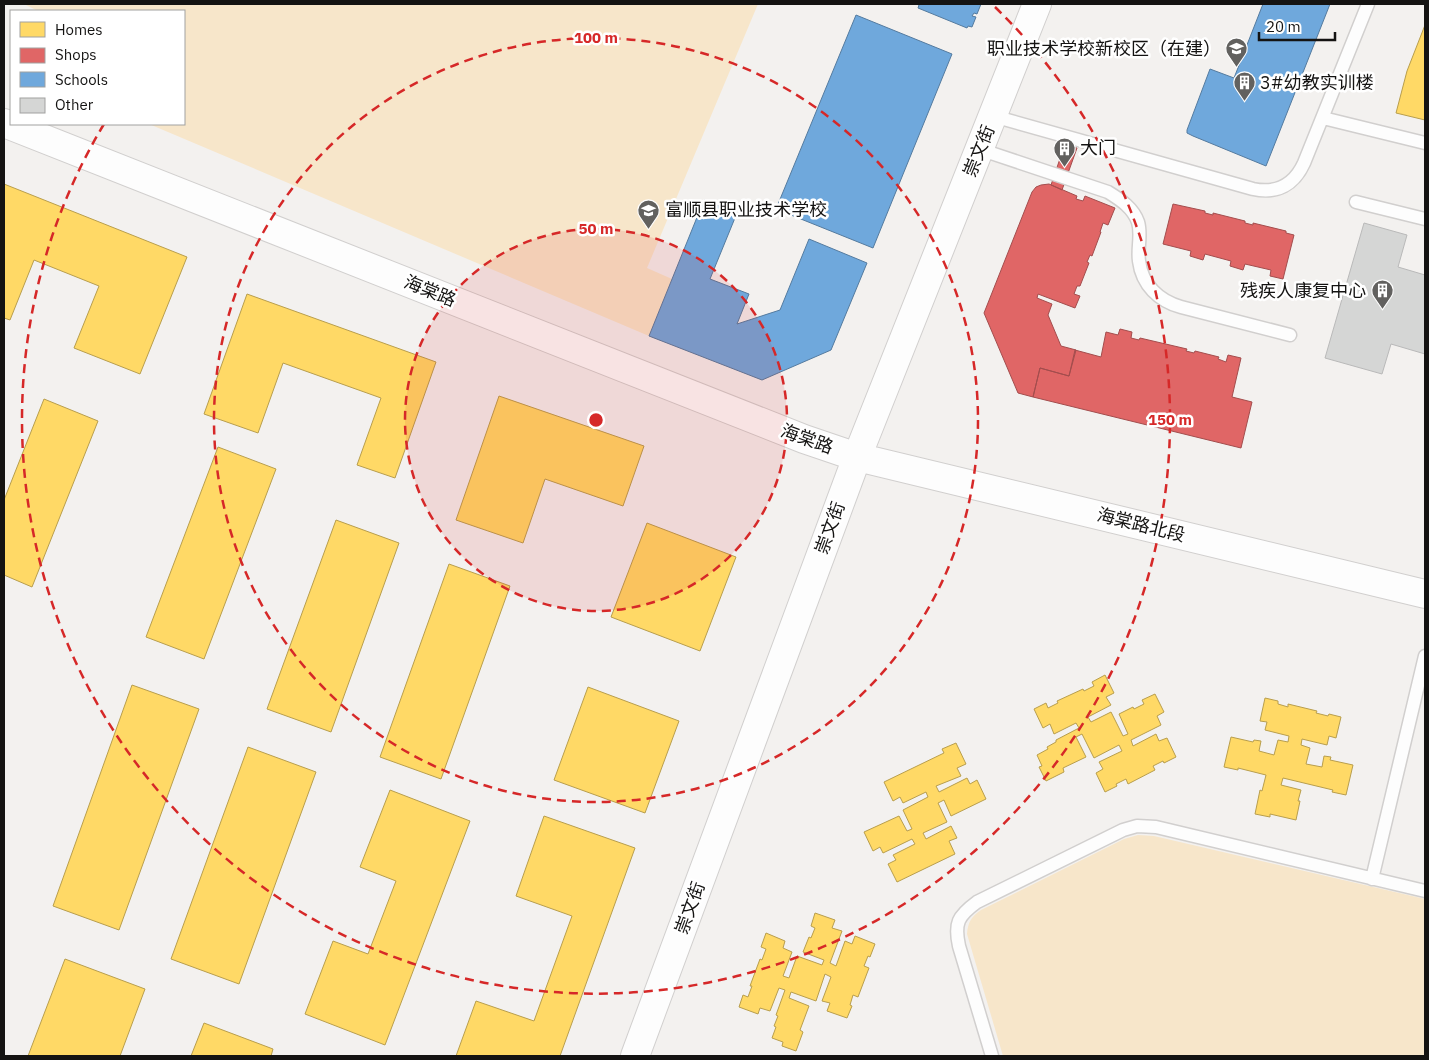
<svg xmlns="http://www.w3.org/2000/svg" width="1429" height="1060" viewBox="0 0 1429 1060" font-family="'IBM Plex Sans','Noto Sans SC',sans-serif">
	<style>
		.green { fill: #f7e6ca }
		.homes { fill: #ffd966; stroke: #b89e4d }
		.shops { fill: #e06666; stroke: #a34d4d }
		.schools { fill: #6fa8dc; stroke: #547b9f }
		.building { fill: #d5d6d5; stroke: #b9b9b9 }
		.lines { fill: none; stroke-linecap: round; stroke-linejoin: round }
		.service-casing { stroke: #d1cfce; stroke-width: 15 }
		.tertiary-casing { stroke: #d1cfce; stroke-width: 30 }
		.service { stroke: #fdfdfd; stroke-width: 12 }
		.tertiary { stroke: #fdfdfd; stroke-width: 28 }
		.ring { fill: none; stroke: #d62828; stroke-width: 2.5; stroke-dasharray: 9 6 }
		.labels { text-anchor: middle; stroke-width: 5; stroke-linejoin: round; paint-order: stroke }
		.poi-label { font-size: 18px; fill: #141312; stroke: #fff; text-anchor: start }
		.street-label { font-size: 18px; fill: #141312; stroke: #fff }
		.centre { fill: #d62828; stroke: #fff; stroke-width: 2.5 }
		.ring-label { font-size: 15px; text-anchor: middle; font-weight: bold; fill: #d62828; stroke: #fff; stroke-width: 5; stroke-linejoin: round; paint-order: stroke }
	</style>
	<rect width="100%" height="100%" fill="#f3f1ef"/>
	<path class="green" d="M24,4h734l-111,264 25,11 -23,57 -500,-212h35v-113h-146z
		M1138,835l16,1 271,63v157h-422l-36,-122c1,-12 4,-17 14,-24l129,-64 14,-7z"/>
	<path class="homes" d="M1425,25v95l-29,-7 11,-42z
		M4,184l183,73 -47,117 -66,-26 25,-62 -65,-26 -24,60 -6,-2z
		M247,294l189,68 -41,116 -38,-13 24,-67 -98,-35 -25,70 -54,-19z
		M499,396l145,50 -21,60 -78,-27 -22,64 -67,-23z
		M44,399l54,22 -66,166 -28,-12v-75z
		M218,447l58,22 -72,190 -58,-22z
		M336,520l63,23 -68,189 -64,-23z
		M647,523l89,34 -36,94 -89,-34z
		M449,564l61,22 -69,193 -61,-22z
		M1105,675l9,18 -8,4 5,8 -23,12 3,5 20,-10 12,24 5,-2 -9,-20 14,-7 1,2 10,-5 -2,-4 13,-6 9,18 -7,4 4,9 -30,15 2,6 23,-12 3,7 8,-3 9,19 -12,6 -1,-2 -10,5 2,4 -27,14 -2,-5 -10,5 1,2 -12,6 -9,-19 7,-4 -4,-7 23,-11 -3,-6 -25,13 -12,-24 -6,3 10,20 -23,11 1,4 -18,9 -7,-14 3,-1 -5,-11 11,-6 -1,-2 9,-5v-2l23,-12 -3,-5 -22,11 -4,-10 -7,4 -9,-19 12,-6 2,5 10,-5 -1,-2 26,-12 1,2 10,-5 -2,-4z
		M132,685l67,24 -80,221 -66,-24z
		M588,687l91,34 -34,92 -91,-33z
		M1265,698l13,3v3l10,3v-3l29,7 -1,2 12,3 1,-2 12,3 -5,21 -7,-2 -2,9 -25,-6 -1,6 9,3 -4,16 16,3 2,-11 7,1 -1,3 23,5 -7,30 -14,-3 1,-2 -50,-12 -2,7 20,5 -3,11h2l-4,19 -26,-6v3l-15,-3 5,-24 2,1 4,-16 -28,-7v2l-14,-3 7,-30 22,5 1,-2 7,1 -2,10 15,4 4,-15 10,2 1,-6 -24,-6 2,-8 -7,-1z
		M956,743l10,21 -9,4 4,8 -25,10 3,6 28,-14 3,6 7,-4 9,19 -35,17 -7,-16 -6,3 9,19 -24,11 3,6 25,-13 6,12 -8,3 6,13 -58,28 -9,-18 8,-4 -3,-5 22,-11 -3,-5 -29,14 -3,-6 -7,4 -9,-19 35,-16 8,15 5,-2 -9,-19 25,-13 -2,-5 -23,11 -3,-6 -7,4 -9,-19 60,-29 -2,-4z
		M248,747l68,25 -77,212 -68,-25z
		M390,790l80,31 -85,224 -80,-31 28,-73 35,13 28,-73 -36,-14z
		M544,816l91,32 -75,208h-104l20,-55 58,20 38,-105 -56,-20z
		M815,913l20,7 -3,8 10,3 -12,32 6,3 9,-25 7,3 3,-8 20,8 -5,13 -2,-1 -4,10 5,2 -11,29 -5,-2 -3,10 2,1 -5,12 -20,-7 3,-8 -8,-2 9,-24 -6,-3 -9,27 -25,-9 -2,6 20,8 -9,24 3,2 -7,19 -14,-5 1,-4 -11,-4 4,-11 -2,-1 4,-10 -2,-1 9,-25 -6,-2 -9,23 -10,-3 -2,6 -19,-7 4,-12 5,2 4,-11h-2l10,-27 2,1 4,-11 -5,-2 5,-14 19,8 -2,7 9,4 -9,24 6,2 8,-22 25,9 2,-5 -21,-8 6,-15 2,1 4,-10 -4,-2z
		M65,959l80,30 -25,67h-92z
		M204,1023l69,26 -2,7h-80z"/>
	<path class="shops" d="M1065,144l12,4 -15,42 -11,-5z
		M1049,184l28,12 -1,3 7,2 2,-5 30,12 -7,17 -5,-2 -3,9h1l-9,24 -2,-1 -3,7 2,1 -9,23h-3l-3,8 6,2 -5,12 -37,-14 -1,4 15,6 -4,11 13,31 15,4 -7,26 -29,-8 -7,29 -15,-4 -34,-80 48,-121 4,-5 5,-2z
		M1173,204l32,7v2l8,2v-2l32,8v2l8,2v-2l33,8v2l8,2 -11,44 -13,-3 1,-6 -26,-6 -2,6 -13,-4 1,-5 -26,-7 -2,6 -13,-4 1,-5 -28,-7z
		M1120,329l12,3 -1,6 8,2 1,-2 47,11 -1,2 8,2 1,-2 24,6 -1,2 8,3 2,-7 13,3 -9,39 20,5 -11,46 -208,-51 7,-29 29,8 6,-26 26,7 5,-25 12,3z"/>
	<path class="schools" d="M916,4h65l-4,10 -3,-1 -2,3 4,1 -4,10 -4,-1 -1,2 -49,-20 1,-3z
		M1263,4h67l-64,162 -73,-30 -6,-3v-3l23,-61 24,9z
		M856,15l96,39 -79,194 -97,-39z
		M704,200l33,13 -27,66 39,15 -12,30 43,-14 29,-71 58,24 -36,87 -69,30 -113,-44z"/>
	<path class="building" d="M1364,223l43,12 -9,32 27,8v79l-34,-10 -9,30 -57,-16z"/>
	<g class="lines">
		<defs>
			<path id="service" d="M993,116l260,73c24,5 41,-4 51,-26l64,-159
				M1323,118l102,25
				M979,149l129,43c13,8 25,16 30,30 4,13 -1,26 1,39 3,24 20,40 42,46l109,28
				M1356,202l69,17
				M1372,879l53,-223
				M992,1056l-33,-110c-5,-23 -1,-30 18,-44l146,-72 14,-4 19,1 269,64"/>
			<path id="tertiary" d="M4,123l800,316 53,18 568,137
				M635,1056l222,-599 180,-453"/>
		</defs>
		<use href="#service" class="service-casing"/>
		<use href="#tertiary" class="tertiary-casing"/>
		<use href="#service" class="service"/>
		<use href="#tertiary" class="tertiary"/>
	</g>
	<circle cx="596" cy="420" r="191" fill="#d62828" fill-opacity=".12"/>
	<g class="ring">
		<circle cx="596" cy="420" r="191"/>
		<circle cx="596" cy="420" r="382"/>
		<path d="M995 7A574 574 0 1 1 104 124"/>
	</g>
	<defs>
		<symbol id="school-pin" viewBox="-11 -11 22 30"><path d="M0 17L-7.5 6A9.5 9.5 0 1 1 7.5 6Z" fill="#62615f" stroke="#fff"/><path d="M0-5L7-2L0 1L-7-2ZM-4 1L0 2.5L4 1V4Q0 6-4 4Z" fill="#fff"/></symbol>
		<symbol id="building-pin" viewBox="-11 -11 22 30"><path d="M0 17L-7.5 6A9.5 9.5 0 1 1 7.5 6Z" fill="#62615f" stroke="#fff"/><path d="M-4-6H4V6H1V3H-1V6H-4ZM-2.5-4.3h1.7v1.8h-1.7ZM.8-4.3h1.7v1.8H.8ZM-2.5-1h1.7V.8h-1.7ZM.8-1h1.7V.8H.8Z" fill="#fff"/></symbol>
	</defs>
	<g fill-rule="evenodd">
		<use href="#school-pin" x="1224" y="36" width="25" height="34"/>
		<use href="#building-pin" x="1232" y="70" width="25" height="34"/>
		<use href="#building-pin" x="1052" y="136" width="25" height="34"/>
		<use href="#school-pin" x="636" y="198" width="25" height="34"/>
		<use href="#building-pin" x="1370" y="278" width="25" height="34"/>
	</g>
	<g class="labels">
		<g class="poi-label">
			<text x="1221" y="55" text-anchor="end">职业技术学校新校区（在建）</text>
			<text x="1260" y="89">3#幼教实训楼</text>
			<text x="1080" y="154">大门</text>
			<text x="665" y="216">富顺县职业技术学校</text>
			<text x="1366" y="297" text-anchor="end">残疾人康复中心</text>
		</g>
		<g class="street-label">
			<text transform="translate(979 151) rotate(-68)" y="6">崇文街</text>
			<text transform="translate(430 291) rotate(22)" y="6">海棠路</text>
			<text transform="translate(807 439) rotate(20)" y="6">海棠路</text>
			<text transform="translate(1141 525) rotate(14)" y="6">海棠路北段</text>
			<text transform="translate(830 528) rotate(-70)" y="6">崇文街</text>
			<text transform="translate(690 908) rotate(-70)" y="6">崇文街</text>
		</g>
	</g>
	<circle cx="596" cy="420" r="8" class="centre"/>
	<g class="ring-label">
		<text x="596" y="43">100 m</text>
		<text x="596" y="234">50 m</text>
		<text x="1170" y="425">150 m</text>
	</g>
	<rect width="1429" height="1060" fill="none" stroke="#141312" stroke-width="10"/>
	<rect x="10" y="10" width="175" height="115" fill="#ffffff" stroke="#a1a1a0"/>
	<rect x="20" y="22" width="25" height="15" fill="#ffd966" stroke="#a1a1a0"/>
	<text x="55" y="35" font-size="15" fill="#141312">Homes</text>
	<rect x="20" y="48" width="25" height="15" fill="#e06666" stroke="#a1a1a0"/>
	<text x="55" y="60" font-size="15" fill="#141312">Shops</text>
	<rect x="20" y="72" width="25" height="15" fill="#6fa8dc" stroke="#a1a1a0"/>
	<text x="55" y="85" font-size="15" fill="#141312">Schools</text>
	<rect x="20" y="98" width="25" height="15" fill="#d5d6d5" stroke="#a1a1a0"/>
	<text x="55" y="110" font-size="15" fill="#141312">Other</text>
	<path d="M1259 32v8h76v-8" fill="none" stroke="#141312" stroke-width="2.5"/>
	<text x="1266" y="32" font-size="15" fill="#141312" stroke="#ffffff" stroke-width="4" paint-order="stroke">20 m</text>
</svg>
